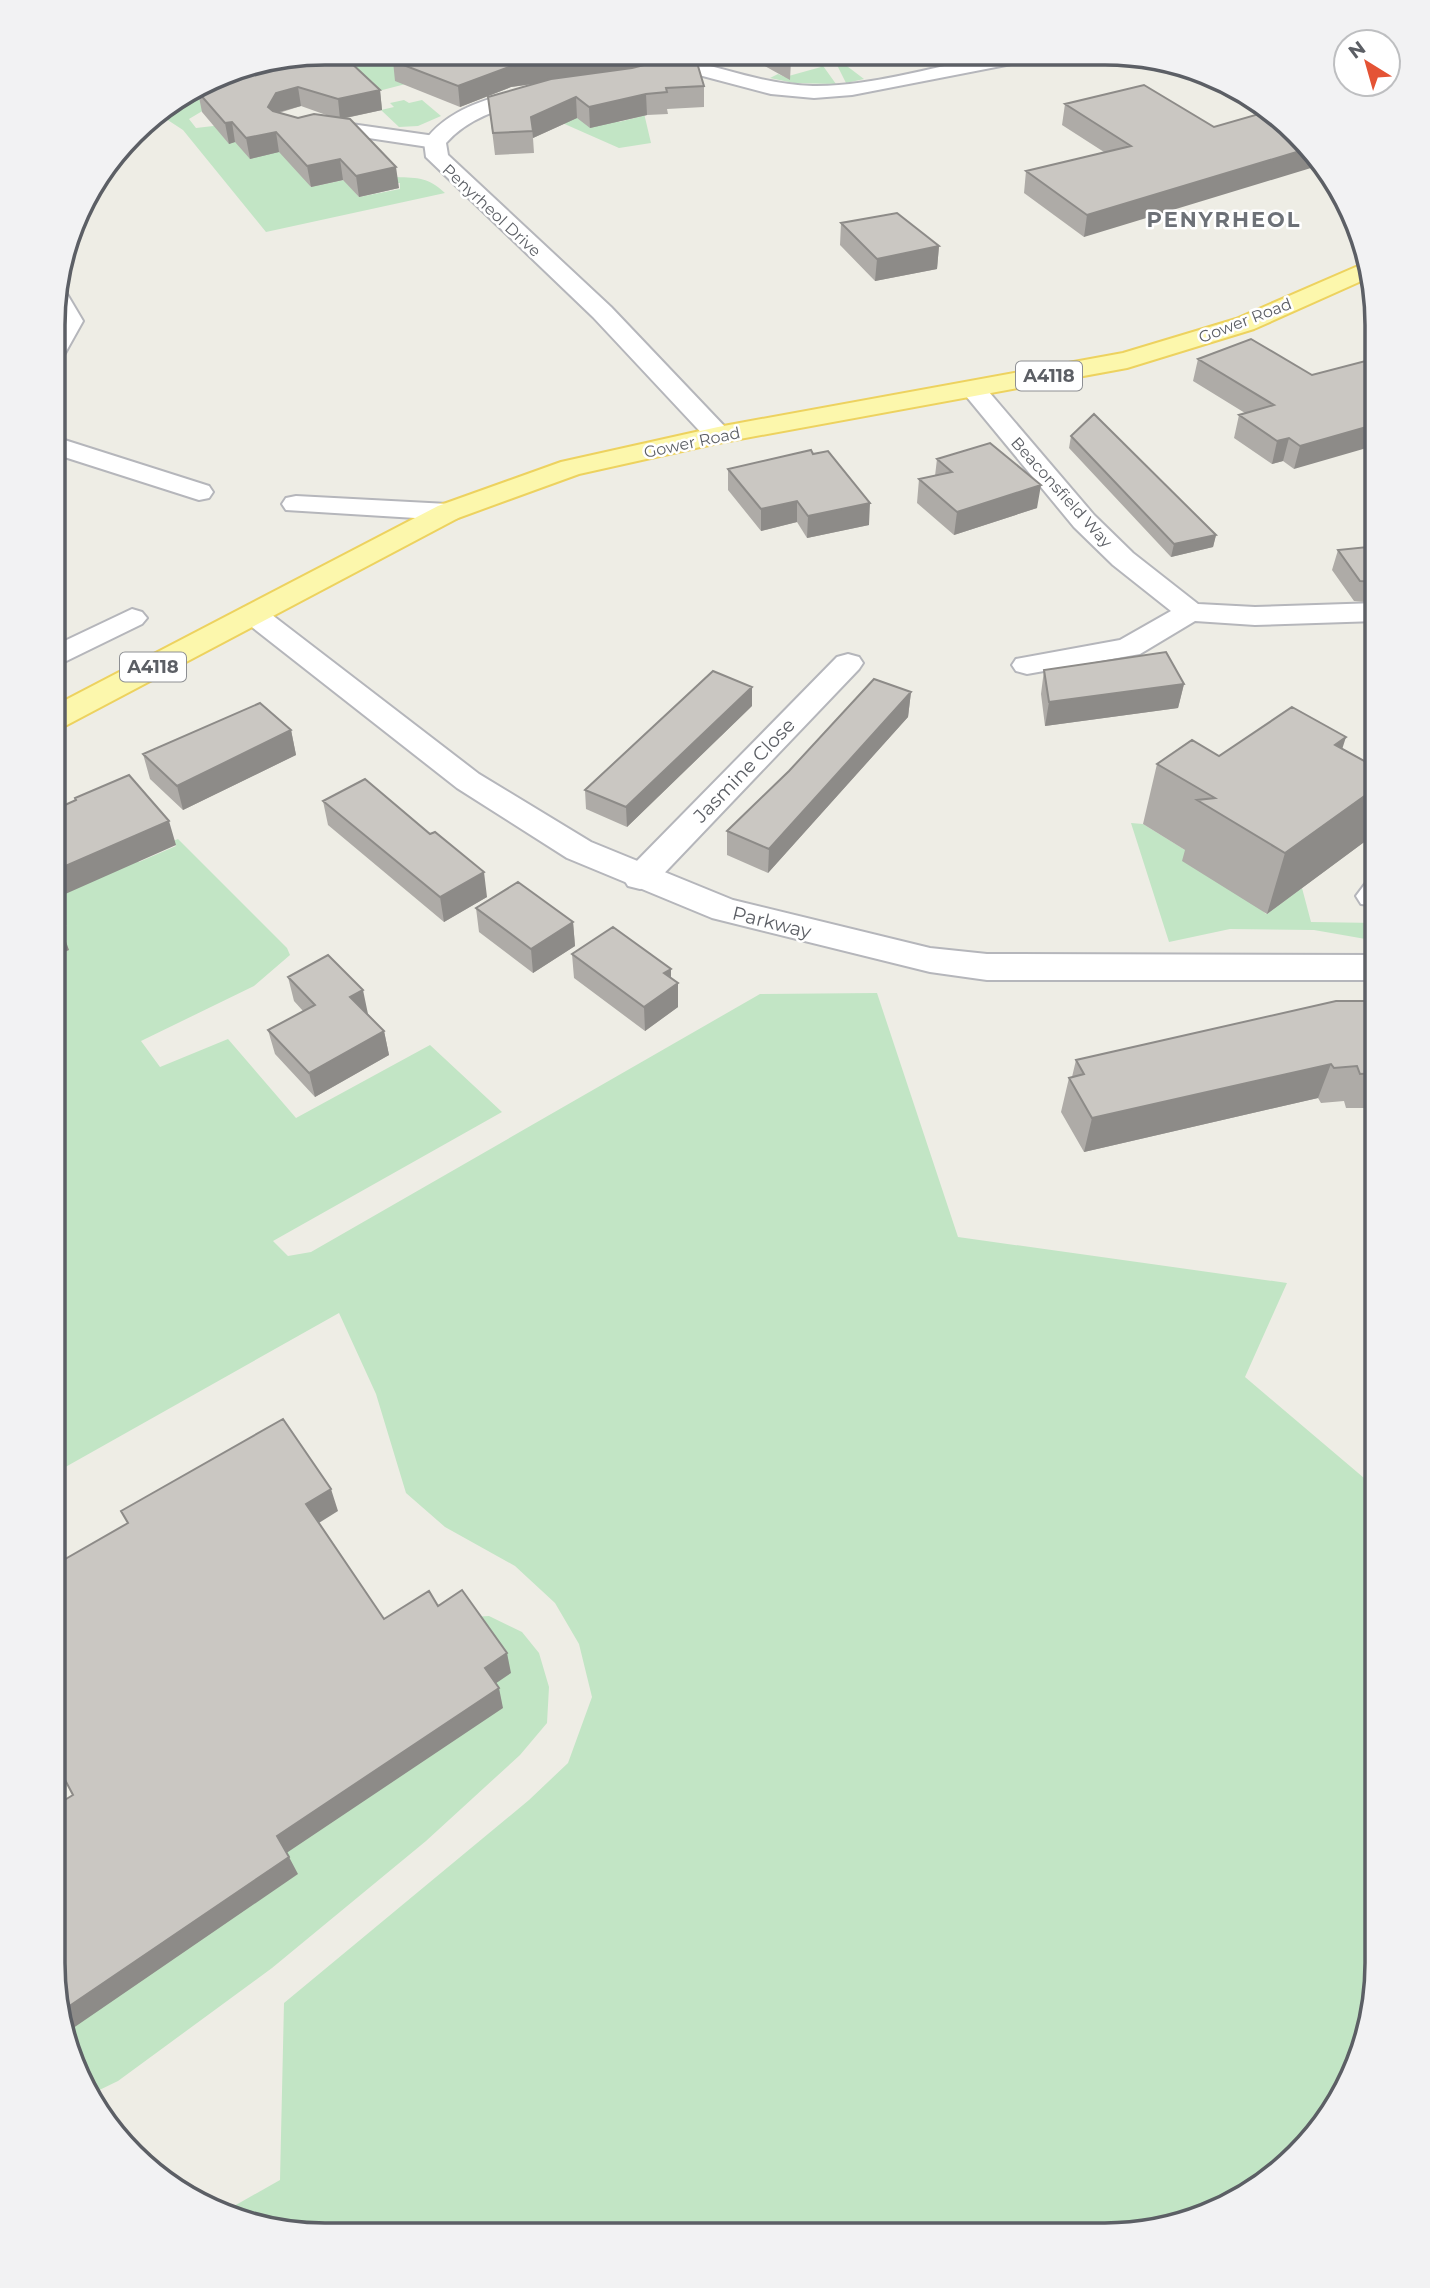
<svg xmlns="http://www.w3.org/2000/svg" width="1430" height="2288" viewBox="0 0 1430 2288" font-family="Montserrat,sans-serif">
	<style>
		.green { fill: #c2e5c5 }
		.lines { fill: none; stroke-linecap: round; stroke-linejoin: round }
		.minor-casing { stroke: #b5b6bb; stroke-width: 4 }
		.tertiary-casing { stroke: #b5b6bb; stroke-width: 4 }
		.primary-casing { stroke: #edd25f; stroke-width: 4 }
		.minor { fill: #fff; fill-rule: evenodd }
		.tertiary { fill: #fff; fill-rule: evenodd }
		.primary { fill: #fcf7ac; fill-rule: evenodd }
		.wall { fill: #aeaba7; fill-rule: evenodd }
		.shaded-wall { fill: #8d8b88 }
		.building { fill: #cac7c2; stroke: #8d8b88; stroke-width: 2 }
		.labels { text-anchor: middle; stroke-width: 5; stroke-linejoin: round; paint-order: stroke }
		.far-street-label { font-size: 16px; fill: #5c5f65; stroke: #fff }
		.shield { fill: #fff; stroke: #8d8f93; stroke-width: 2 }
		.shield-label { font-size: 18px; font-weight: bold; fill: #5c5f65 }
		.street-label { font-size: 19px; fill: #5c5f65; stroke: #fff }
		.far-district-label { font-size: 21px; font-weight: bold; letter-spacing: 2px; fill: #6d7177; stroke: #fff }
		.rim { fill: none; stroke: #5c5f65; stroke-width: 3.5 }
	</style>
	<rect width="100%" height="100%" fill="#eeede5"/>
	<path class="green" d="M329,53h197l-163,42 -129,-3 -45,27 7,9 26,-3 37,12 56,-6 -5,56 34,-7 15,17 41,-8v-6h-6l2,-6c23,1 32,0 49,16l-179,39 -83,-102 -26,-17 64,-40z
		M791,54h55l-11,3 29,22 -18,4 -11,-22 -14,2 15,21 -42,-1 -24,-5 8,-4 7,3 36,-10 -21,-12z
		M404,100l5,3 13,-3 19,16 -23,10 -19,1 -18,-17 13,-3 -4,-4z
		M643,109l8,34 -32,5 -68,-30 61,-1 7,5 23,-6z
		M1131,823l12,1 81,50 42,40 36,-26 9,34 66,1v18l-63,-11 -84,-1 -61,13z
		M178,839l109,109 3,7 -36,31 -113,55 19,26 68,-28 68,79 134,-73 72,67 -229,129 15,15 23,-4 449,-258 117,-1 81,244 329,46 -42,94 132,112v492l-14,70 -42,78 -50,50 -62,36 -103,20 -816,-2 -70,-19 60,-34 4,-177 245,-203 39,-37 24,-66 -13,-53 -24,-41 -40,-37 -70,-39 -39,-34 -30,-99 -37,-81 -286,161 1,-517 14,-7 -14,-19 13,-5 -13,-16v-11l76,-46 9,9 37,-16 -3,-5z
		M489,1616l33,16 17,21 10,34 -2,36 -27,32 -94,86 -154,127 -154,113 -29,14 -16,-28 -20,-104 337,-323 81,-23z"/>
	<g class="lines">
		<defs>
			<path id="minor" d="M999,54l38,1 -10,6 -175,34 -38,3 -43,-4 -91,-24 -3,-4 10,-6c42,10 83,25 126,26 57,1 129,-21 186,-32z
				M316,119l119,17 11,6 -11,6 -126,-19 -4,-4z
				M56,287l8,2 19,32 -19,34 -9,3v-30l4,-7 -4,-7z
				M974,382l9,3 111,130 39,38 65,51 57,3 122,-4v18l-122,4 -60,-4 -55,33 -113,20 -11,-3 -4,-6 4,-6 104,-19 51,-29 -58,-46 -39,-38 -113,-137 4,-5z
				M55,437l154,49 4,6 -4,6 -10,2 -144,-46z
				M296,496l152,8 10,2 4,6 -4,6 -10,2 -162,-10 -4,-6 4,-6z
				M132,609l10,3 5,6 -5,6 -88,43v-21z
				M848,654l11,3 4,6 -4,6 -207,217 -12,3 -12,-3 -5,-8 5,-8 209,-213z
				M1377,880v26l-16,-2 -5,-8 9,-12z"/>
			<path id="tertiary" d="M691,54h23l-20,16 -47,13 -10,-6 3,-4 40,-11z
				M539,86l7,2 3,4 -3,4c-35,10 -75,18 -100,47l2,12 163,152 116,122 4,6 -4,6h-18l-116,-124 -167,-160 -2,-15c26,-37 74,-46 115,-56z
				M253,605l10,3 216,166 112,68 142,58 197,48 57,6 390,1v25h-390l-57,-8 -218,-54 -145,-60 -110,-70 -214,-168 -5,-6 5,-6z"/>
			<path id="primary" d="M1365,263l3,15 -114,51 -127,39 -409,75 -139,31 -121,44 -393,208 -11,3v-23l384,-200 123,-44 157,-35 405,-74 113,-34z"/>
		</defs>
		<use href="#minor" class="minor-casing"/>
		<use href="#tertiary" class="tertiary-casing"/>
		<use href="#primary" class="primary-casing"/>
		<use href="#minor" class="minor"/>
		<use href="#tertiary" class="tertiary"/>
		<use href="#primary" class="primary"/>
	</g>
	<path class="wall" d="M743,54h46l2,6 -1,20z
		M393,61l311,25v21l-37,2 1,5 -21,1 -57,13 -13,-10 -44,20 1,15 -39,2 -7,-58 46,-13 -23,3 -51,20 -65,-26z
		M337,62l43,28 2,20 -36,8 53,70 -40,9 -16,-17 -32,7 -32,-35 -29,7 -15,-17 -6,2 -27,-32 -4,-20zM301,106l28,10 -31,2 -19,-5z
		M1065,104l149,23 -130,110 -60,-44 2,-22 78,-19 -42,-27z
		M841,223l98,23 -2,23 -62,12 -35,-36z
		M1377,358l-83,111 -11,-8 -11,3 -38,-26 5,-23 6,-2 -52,-32 5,-22 114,16z
		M1071,436l145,99 -3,12 -42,10 -102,-109z
		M813,454l56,71 -62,13 -10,-16 -36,9 -33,-41v-21z
		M937,459l100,49 -83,27 -37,-32 2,-24 16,-3z
		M1377,546v57l-23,-2 -22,-31 6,-20z
		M1044,670l140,14 -6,24 -133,18 -4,-32z
		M911,692l-3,25 -140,156 -41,-18v-24z
		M752,706l-125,121 -41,-18 -1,-19z
		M291,730l5,25 -113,55 -33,-31 -7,-25z
		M1342,748l35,20v49l-6,20 -104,77 -85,-53 3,-11 -42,-26 14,-60 62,-8z
		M323,801l164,96 -43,25 -116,-97z
		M476,908l97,14 2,24 -42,27 -54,-41z
		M572,954l99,24 7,29 -33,24 -71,-53z
		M288,977l80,37 16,17 5,24 -74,42 -40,-43 -7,-24 35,-19 -9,-10z
		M1377,1001v107h-31l-2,-7 -23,2 -3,-5 -234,54 -23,-40 8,-34 3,-1 4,-17z"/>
	<path class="shaded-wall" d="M604,53l84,1 -33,12 -144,21 -51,20 -2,-21 51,-19z
		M298,87l3,19 -22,6 -8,15 -3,-20 8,-14z
		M380,90l2,20 -42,9 -2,-20z
		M646,94l1,21 -57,13 -1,-21z
		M576,97l1,21 -44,20 -2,-21z
		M232,122l3,20 -6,2 -4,-21z
		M276,132l3,20 -29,7 -4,-21z
		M1310,148l11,11 3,5 -240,73 3,-22z
		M340,159l3,21 -32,7 -4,-21z
		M396,167l3,21 -40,9 -3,-21z
		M939,246l-2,23 -62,12 2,-22z
		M1377,424v21l-83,24 6,-23z
		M1289,438l-6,23 -11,3 5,-23z
		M1041,485l-4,23 -83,27 3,-23z
		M797,501v21l-36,9v-22z
		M870,503l-1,22 -62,13 1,-22z
		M1216,535l-3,12 -42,10 3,-13z
		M54,597l4,13 -4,1z
		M1184,684l-6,24 -133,18 4,-24z
		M752,687v19l-125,121 -1,-20z
		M911,692l-3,25 -140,156 1,-24z
		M291,730l5,25 -113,55 -6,-24z
		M1346,737l-19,60 8,-52z
		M1377,787v30l-6,20 -104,77 18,-61z
		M169,821l7,24 -122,54v-28z
		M484,872l3,25 -43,25 -4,-25z
		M573,922l2,24 -42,27 -2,-24z
		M60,925l9,25 -15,7v-29z
		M671,969v18l7,-4v24l-33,24 -1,-24 20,-34z
		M363,990l5,24 -13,7 -5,-24z
		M384,1031l5,24 -74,42 -6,-24z
		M1331,1064l-13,34 -234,54 8,-34z
		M331,1489l7,22 -24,15 -8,-22z
		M507,1653l4,20 -22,15 -4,-20z
		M499,1688l4,20 -218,146 -8,-18z
		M289,1857l9,17 -232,159 -4,-22z"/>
	<path class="building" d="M325,52l12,10 11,-2 32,30 -42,9 -40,-12 -22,6 -8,14 5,4 25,7 16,-4 36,5 46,48 -40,9 -16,-17 -33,7 -31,-34 -30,6 -14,-16 -7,1 -27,-31 38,-22z
		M431,53h173l-95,14 -51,19 -65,-25z
		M688,54l7,2 9,30 -38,2 1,4 -21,2 -57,13 -13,-10 -45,20 2,14 -40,2 -5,-36 63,-18 81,-11z
		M780,54h9l2,6z
		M1144,85l70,42 59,-17 37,38 -223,67 -61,-44 105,-25 -66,-42z
		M897,213l42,33 -62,13 -36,-36z
		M1251,339l61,36 65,-17v66l-77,22 -11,-8 -12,3 -38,-26 35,-10 -76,-46z
		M1094,414l122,121 -42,9 -103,-108z
		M990,443l51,42 -84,27 -38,-33 33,-7 -15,-13z
		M811,450l2,4 15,-3 42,52 -62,13 -11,-15 -36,8 -33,-40z
		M1377,546v36l-17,-1 -22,-31z
		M1166,652l18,32 -135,18 -5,-32z
		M713,671l39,16 -126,120 -41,-17z
		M874,679l37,13 -142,157 -42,-18 62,-60z
		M260,703l31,27 -114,56 -34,-32z
		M1292,707l54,30 -11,8 42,23v19l-92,66 -88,-53 18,-2 -58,-34 35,-24 27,16z
		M129,775l40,46 -115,50v-61l22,-10 -1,-2z
		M365,779l65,55 5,-2 49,40 -44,25 -117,-96z
		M518,882l55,40 -42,27 -55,-41z
		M54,918l6,7 -6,3z
		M613,927l58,42 -7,4 14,10 -34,24 -72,-53z
		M328,955l35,35 -13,7 34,34 -75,42 -41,-43 47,-25 -27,-28z
		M1336,1001h41v72l-17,1 -3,-8 -23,2 -3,-4 -239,54 -23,-40 15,-4 -8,-14z
		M283,1419l48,70 -25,15 78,115 45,-28 9,15 24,-16 45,63 -22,15 14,20 -222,148 12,21 -227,154 -10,-48 1,-156 20,-12 -20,-38v-191l75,-43 -7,-12z"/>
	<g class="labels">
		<g class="far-street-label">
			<text transform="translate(492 210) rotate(43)" y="6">Penyrheol Drive</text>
			<text transform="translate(1245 320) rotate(-21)" y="6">Gower Road</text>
			<text transform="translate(692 442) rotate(-12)" y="6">Gower Road</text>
			<text transform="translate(1062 492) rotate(48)" y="6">Beaconsfield Way</text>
		</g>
		<g class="shield">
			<rect x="1016" y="361.5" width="66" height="29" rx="5"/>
			<rect x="120" y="652.5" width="66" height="29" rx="5"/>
		</g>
		<g class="shield-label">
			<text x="1049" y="382">A4118</text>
			<text x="153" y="673">A4118</text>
		</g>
		<g class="street-label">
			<text transform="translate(744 770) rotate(-46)" y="7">Jasmine Close</text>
			<text transform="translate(772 922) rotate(14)" y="7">Parkway</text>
		</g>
		<g class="far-district-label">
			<text x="1224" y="227">PENYRHEOL</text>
		</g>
	</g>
	<path d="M0 0H1430V2288H0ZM325 65H1105A260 260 0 0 1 1365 325V1963A260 260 0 0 1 1105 2223H325A260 260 0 0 1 65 1963V325A260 260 0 0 1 325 65Z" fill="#f2f2f3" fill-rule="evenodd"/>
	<path class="rim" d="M325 65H1105A260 260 0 0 1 1365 325V1963A260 260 0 0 1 1105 2223H325A260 260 0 0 1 65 1963V325A260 260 0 0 1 325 65Z"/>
	<g transform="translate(1367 63) rotate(323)"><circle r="33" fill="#ffffff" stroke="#bebfc1" stroke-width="2"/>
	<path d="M0-5L12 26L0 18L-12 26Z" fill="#e45335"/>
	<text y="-10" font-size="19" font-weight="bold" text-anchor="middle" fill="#5c5f65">N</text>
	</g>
</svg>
